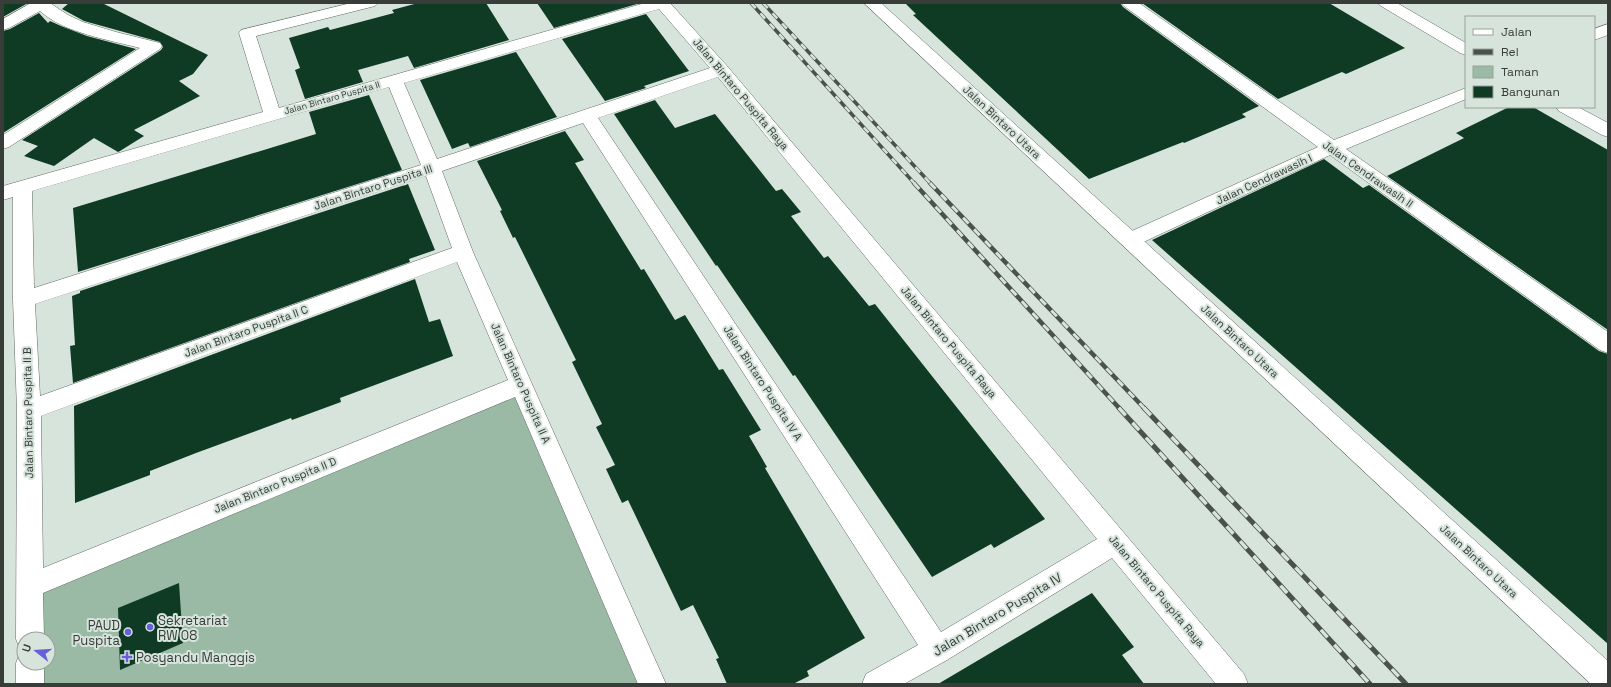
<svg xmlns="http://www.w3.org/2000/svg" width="1611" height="687" viewBox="0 0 1611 687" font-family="'Space Grotesk',sans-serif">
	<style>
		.green { fill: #9abaa5 }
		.building { fill: #0f3b24 }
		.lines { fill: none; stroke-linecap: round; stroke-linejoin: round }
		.street-casing { stroke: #5f6a62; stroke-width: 1 }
		.secondary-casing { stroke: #5f6a62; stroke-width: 1 }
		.street { fill: #fff; fill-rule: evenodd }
		.secondary { fill: #fff; fill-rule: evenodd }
		.rail-far2-casing { stroke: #4b514d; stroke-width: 3.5 }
		.rail-far1-casing { stroke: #4b514d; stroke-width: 4.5 }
		.rail-casing { stroke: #4b514d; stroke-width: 5 }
		.rail-far2 { stroke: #d6e4db; stroke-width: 2.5; stroke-dasharray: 7; stroke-linecap: butt }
		.rail-far1 { stroke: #d6e4db; stroke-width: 3; stroke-dasharray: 8; stroke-linecap: butt }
		.rail { stroke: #d6e4db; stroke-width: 3.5; stroke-dasharray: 10; stroke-linecap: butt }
		.poi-dot { fill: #6860da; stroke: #d6e4db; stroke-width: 1.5 }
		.labels { text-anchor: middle; stroke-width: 4; stroke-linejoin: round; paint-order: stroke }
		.far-street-label { font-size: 9px; fill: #383d3a; stroke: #d6e4db }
		.street-label { font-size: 11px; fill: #383d3a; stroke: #d6e4db }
		.near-street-label { font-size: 13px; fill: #383d3a; stroke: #d6e4db }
		.near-poi-label { font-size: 13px; fill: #383d3a; stroke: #d6e4db; text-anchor: start }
	</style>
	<rect width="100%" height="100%" fill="#d6e4db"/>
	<path class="green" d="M522,384l130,300h-622v-21h18v-24h-18l-1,-53z"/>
	<path class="building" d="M3,3h25l-25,14z
		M69,3h33l106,52 -15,19 -14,7 21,15 -66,34 10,6 -24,15 -2,1 -24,-14 -40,28 -30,-10 14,-10 -16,-6 139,-90 2,-3 -3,-5 -76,-21 -22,-12z
		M418,3h68l23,37 -95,28 -6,-12 -50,14 5,12 -58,17 -10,-29 5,-2 -11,-30 39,-11 2,3 64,-17 -2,-3z
		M537,3h100v1l-83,24z
		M905,3h215l3,4 136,99 -17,8 4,3 -62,26 -1,-1 -94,37 -176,-164 3,-1z
		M1142,3h187l76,45 -59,26 -4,-2 -64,27z
		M39,13l9,10 2,-2 11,5 26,10 49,13 -133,84v-102l7,-2z
		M646,14l43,57 -45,15 2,2 -41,13 -43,-62z
		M516,52l41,65 -87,30 -2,-4 -16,6 -32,-69z
		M369,95l33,75 -324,102 -5,-64 243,-74 -7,-22z
		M655,100l20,28 40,-14 61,77 6,-2 19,23 -10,4 33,42 4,-2 41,50 6,-2 170,215 -51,29 -3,-4 -59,33 -137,-202 -2,1 -76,-111 -1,1 -102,-152z
		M1509,107h24l75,43v180l-221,-154 77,-38 -8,-5z
		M565,131l19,29 -9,3 66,107 3,-1 31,51 10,-5 34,55 4,-1 38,61 -12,6 18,31 -2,1 100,170 -58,33 2,5 -16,8h-66l-11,-25 3,-1 -26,-53 -12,6 -53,-111 -6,3 -16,-34 9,-4 -19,-38 6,-3 -30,-62 4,-2 -61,-123 -2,1 -13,-27 2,-1 -25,-49z
		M1324,159l39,29 6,-3 230,166 9,3v290l-456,-404z
		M408,184l27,66 -26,9 1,3 -337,121 -3,-37 5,-1 -3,-49 8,-3v-2z
		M415,279l14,43 11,-3 13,37 -113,42 1,4 -49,18 -1,-2 -95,35 -46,18v4l-75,28 -1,-97z
		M179,583l4,60 -63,27 -2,-62z
		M1092,593l42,54 -12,8 22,29h-206z"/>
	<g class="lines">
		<defs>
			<path id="street" d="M31,3h19l18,12 15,7 33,10 44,11 2,3 -2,3 -151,98 -6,2v-14l137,-87c-30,-8 -76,-15 -100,-37l-31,17 -6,2v-11z
				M351,3h27l-3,3 -119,30 23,72 366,-105h25l57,63 517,608 4,10h-32l-104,-126 -165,102 -43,24h-42l4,-10 52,-29 -335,-522 -141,48 31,81 193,432h-28l-123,-287 -472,196 1,46h-20v11l-4,-1 -4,-10 1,-229 -4,-111v-102l-10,3v-14l260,-74 -24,-79 2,-3zM659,9l51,59 -273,91 -33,-76zM718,77l379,462 -156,93 -343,-514zM389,87l32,78 -387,123 -2,-97zM426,176l26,72 -412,148 -5,-92zM457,262l51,118 -465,188 -2,-152z
				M1121,3h18l195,137 132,-52v11l-120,50 262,183v21l-8,-3 -270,-195 -193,90 -7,2 -7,-2 -3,-5 3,-5 195,-88 -194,-141z
				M1378,3h19l69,40v12l-6,-2 -79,-47z
				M1608,24v11l-14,5v-11z
				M1556,107h22l30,16v14l-6,-2 -43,-24z
				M24,651v12h20v21h-28v-21l4,-10z"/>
			<path id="secondary" d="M864,3h17l727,658v23h-17z"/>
		</defs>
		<use href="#street" class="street-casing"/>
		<use href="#secondary" class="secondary-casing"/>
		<use href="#street" class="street"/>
		<use href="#secondary" class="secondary"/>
		<defs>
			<path id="rail-far2" d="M751,3l164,181
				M763,3l168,181"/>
			<path id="rail-far1" d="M914,183l206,226
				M930,183l215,226"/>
			<path id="rail" d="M1119,408l251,276
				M1144,408l262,276"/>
		</defs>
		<use href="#rail-far2" class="rail-far2-casing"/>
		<use href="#rail-far1" class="rail-far1-casing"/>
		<use href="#rail" class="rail-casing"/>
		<use href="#rail-far2" class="rail-far2"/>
		<use href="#rail-far1" class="rail-far1"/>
		<use href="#rail" class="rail"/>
	</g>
	<g class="poi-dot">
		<circle cx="150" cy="627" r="4"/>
		<circle cx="128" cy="632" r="4"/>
		<path d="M125 651h4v4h4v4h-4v4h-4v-4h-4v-4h4z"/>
	</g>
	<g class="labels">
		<g class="far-street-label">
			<text transform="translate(332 98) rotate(-16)" y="3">Jalan Bintaro Puspita II</text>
		</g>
		<g class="street-label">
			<text transform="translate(741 94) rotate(50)" y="4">Jalan Bintaro Puspita Raya</text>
			<text transform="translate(1002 122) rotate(43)" y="4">Jalan Bintaro Utara</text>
			<text transform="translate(1368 174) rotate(35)" y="4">Jalan Cendrawasih II</text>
			<text transform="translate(1264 179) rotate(-25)" y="4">Jalan Cendrawasih I</text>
			<text transform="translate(373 187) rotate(-18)" y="4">Jalan Bintaro Puspita III</text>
			<text transform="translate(246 331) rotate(-20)" y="4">Jalan Bintaro Puspita II C</text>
			<text transform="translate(1240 341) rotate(43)" y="4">Jalan Bintaro Utara</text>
			<text transform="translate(949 342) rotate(50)" y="4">Jalan Bintaro Puspita Raya</text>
			<text transform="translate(521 383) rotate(66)" y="4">Jalan Bintaro Puspita II A</text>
			<text transform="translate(763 383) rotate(57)" y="4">Jalan Bintaro Puspita IV A</text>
			<text transform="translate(28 413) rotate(-91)" y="4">Jalan Bintaro Puspita II B</text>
			<text transform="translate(275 485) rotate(-22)" y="4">Jalan Bintaro Puspita II D</text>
			<text transform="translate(1479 561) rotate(43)" y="4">Jalan Bintaro Utara</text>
			<text transform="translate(1157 591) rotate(50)" y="4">Jalan Bintaro Puspita Raya</text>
		</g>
		<g class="near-street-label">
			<text transform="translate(997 614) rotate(-31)" y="5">Jalan Bintaro Puspita IV</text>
		</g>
		<g class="near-poi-label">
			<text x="158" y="625">Sekretariat<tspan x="158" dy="15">RW 08</tspan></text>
			<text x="120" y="630" text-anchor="end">PAUD<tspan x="120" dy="15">Puspita</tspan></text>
			<text x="136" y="662">Posyandu Manggis</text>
		</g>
	</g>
	<rect width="1611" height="687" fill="none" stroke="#383d3a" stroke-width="8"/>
	<rect x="1465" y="16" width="130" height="92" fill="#d6e4db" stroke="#97a19b"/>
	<rect x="1473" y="29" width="20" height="6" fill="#ffffff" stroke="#97a19b"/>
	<text x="1501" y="36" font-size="12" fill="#383d3a">Jalan</text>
	<rect x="1473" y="49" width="20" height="6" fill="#4b514d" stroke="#97a19b"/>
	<text x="1501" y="56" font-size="12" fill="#383d3a">Rel</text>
	<rect x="1473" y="66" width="20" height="12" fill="#9abaa5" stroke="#97a19b"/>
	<text x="1501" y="76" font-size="12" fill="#383d3a">Taman</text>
	<rect x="1473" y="86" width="20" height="12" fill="#0f3b24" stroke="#97a19b"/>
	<text x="1501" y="96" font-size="12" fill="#383d3a">Bangunan</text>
	<g transform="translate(36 651) rotate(287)"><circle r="19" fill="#d6e4db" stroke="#97a19b"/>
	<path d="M0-3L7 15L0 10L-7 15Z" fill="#6860da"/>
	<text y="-6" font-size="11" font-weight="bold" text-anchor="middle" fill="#383d3a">U</text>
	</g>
</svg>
